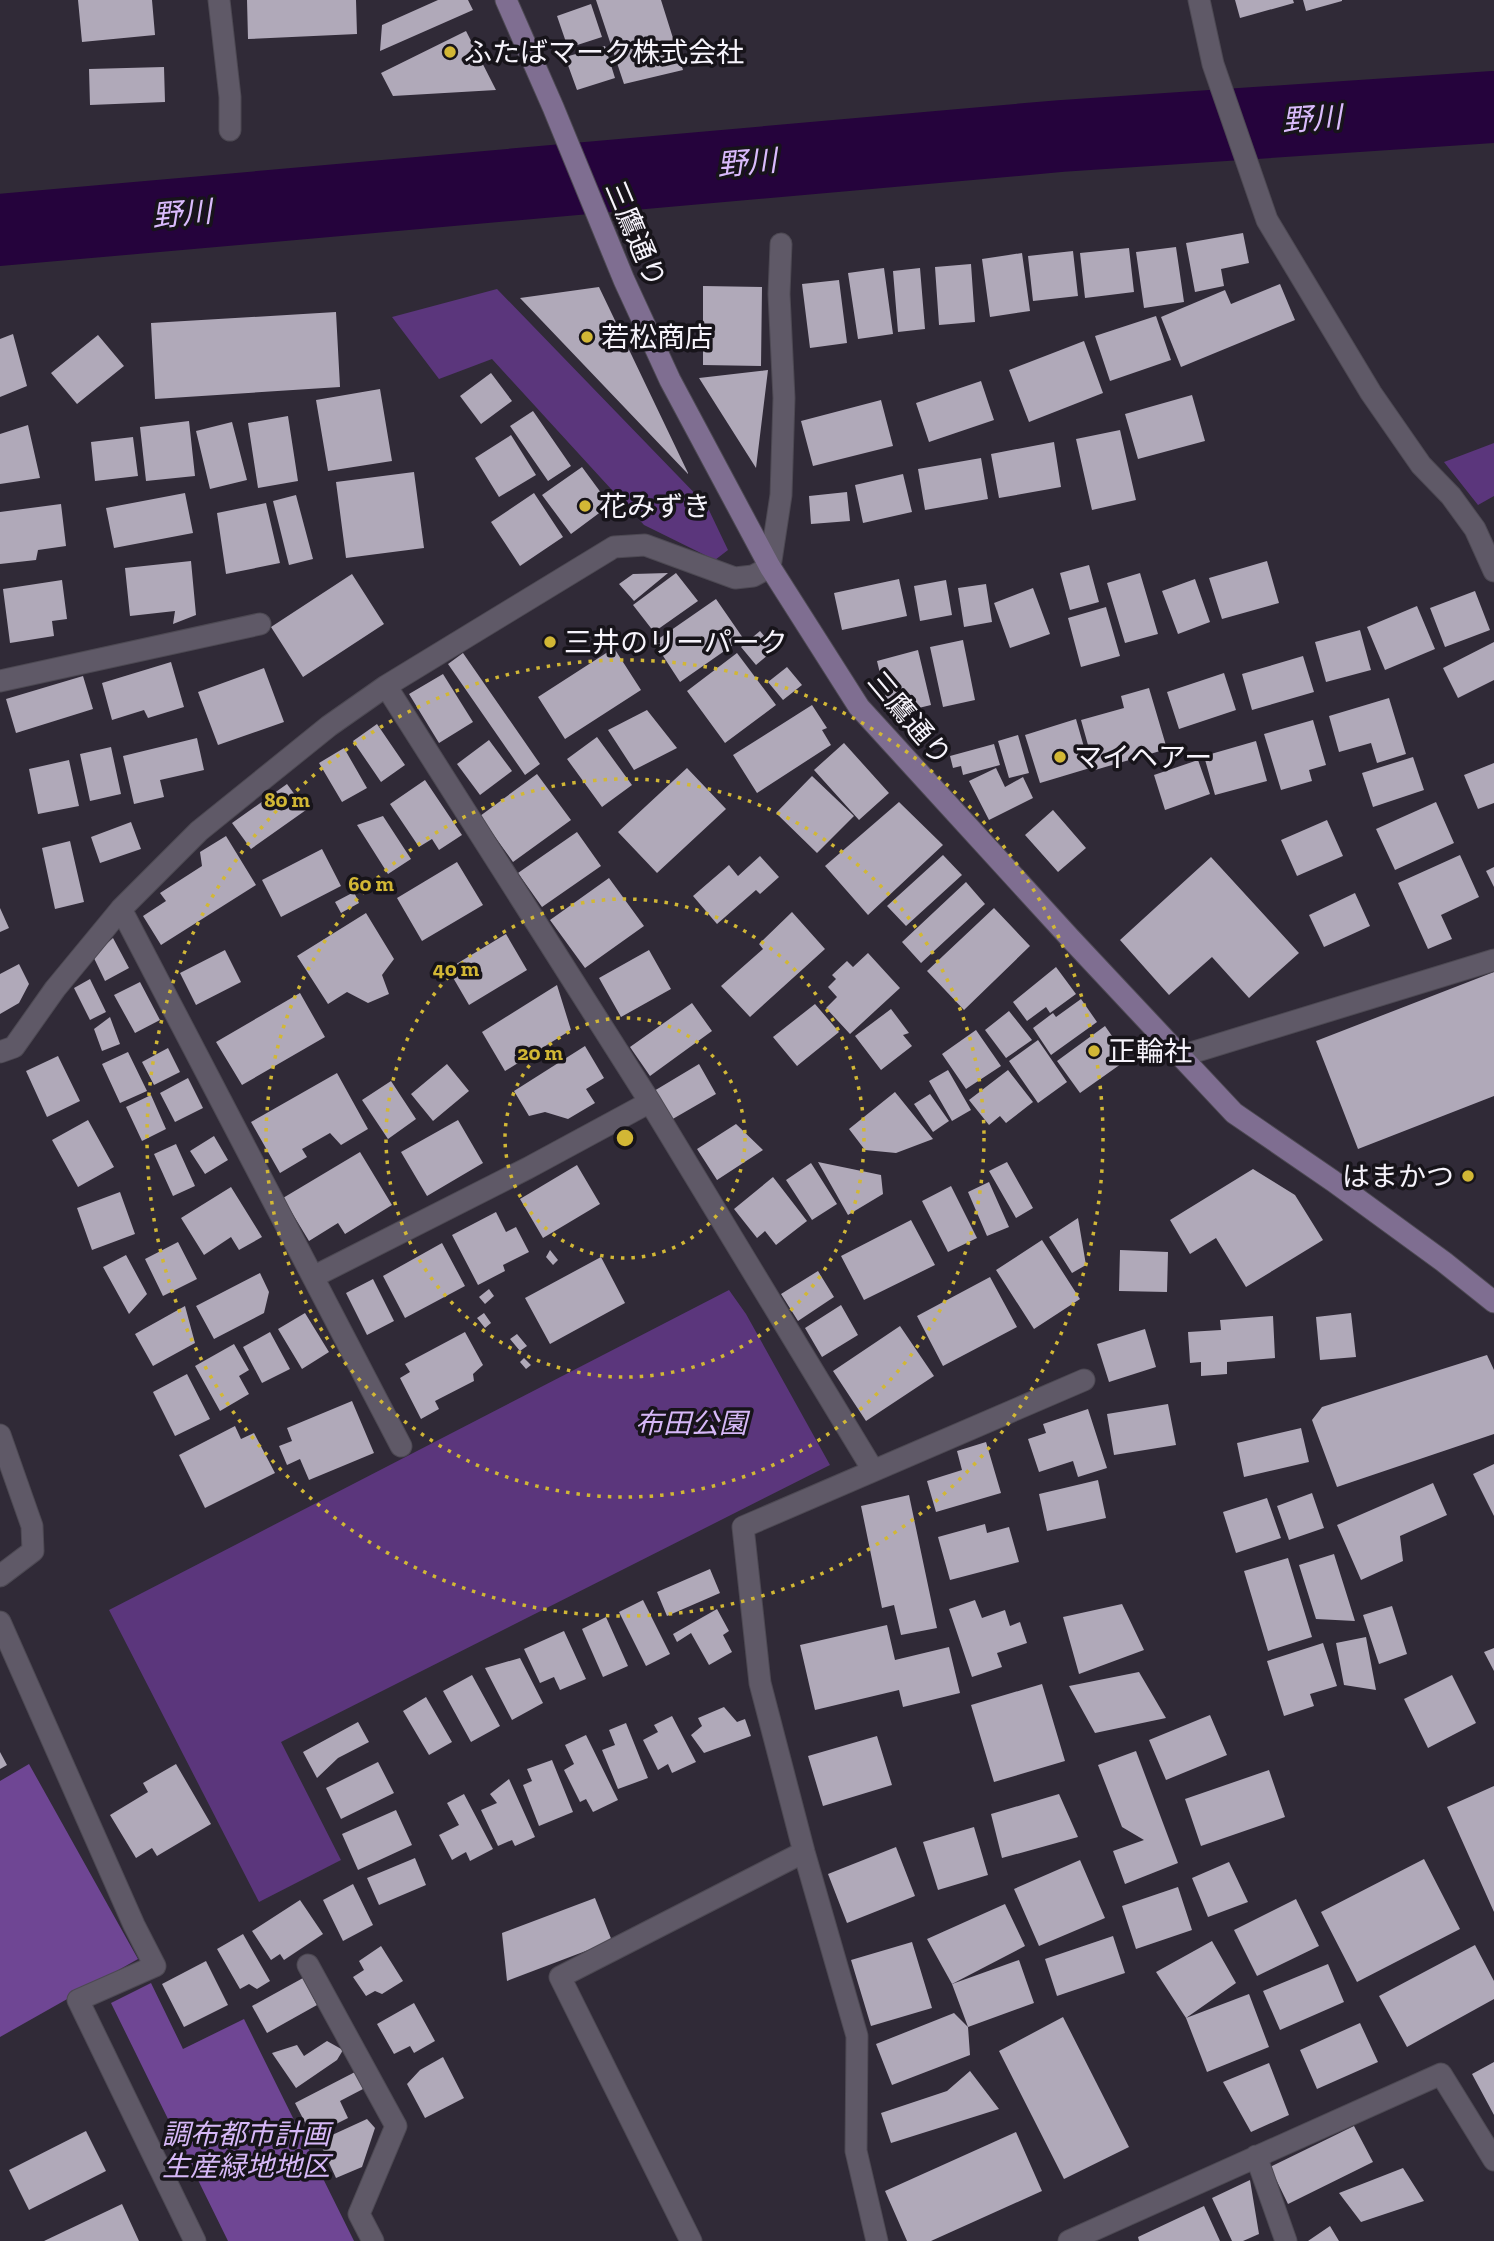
<svg xmlns="http://www.w3.org/2000/svg" width="1494" height="2241" viewBox="0 0 1494 2241" font-family="'Zilla Slab','Noto Sans JP',serif">
	<style>
		.green { fill: #5b367c }
		.forest { fill: #6f4694 }
		.lines { fill: none; stroke-linecap: round; stroke-linejoin: round }
		.river { stroke: #25033c; stroke-width: 72 }
		.building { fill: #b0a9b9 }
		.street-casing { stroke: #4d4953; stroke-width: 23 }
		.secondary-casing { stroke: #4d4953; stroke-width: 23 }
		.street { stroke: #5f5967; stroke-width: 21 }
		.secondary { stroke: #7f6e91; stroke-width: 21 }
		.ring { fill: none; stroke: #d2b735; stroke-width: 3.5; stroke-dasharray: 3.5 7 }
		.poi-dot { fill: #d2b735; stroke: #17141a; stroke-width: 2.5 }
		.labels { text-anchor: middle; stroke-width: 7; stroke-linejoin: round; paint-order: stroke }
		.poi-label { font-size: 28px; fill: #f6f3fb; stroke: #17141a; text-anchor: start }
		.street-label { font-size: 28px; fill: #f6f3fb; stroke: #17141a }
		.park-label { font-size: 28px; font-style: italic; fill: #d6b8f7; stroke: #17141a }
		.water-label { font-size: 30px; font-style: italic; fill: #dabbfc; stroke: #17141a }
		.centre { fill: #d2b735; stroke: #17141a; stroke-width: 3.5 }
		.ring-label { font-size: 21px; text-anchor: middle; font-weight: bold; fill: #d2b735; stroke: #17141a; stroke-width: 7; stroke-linejoin: round; paint-order: stroke }
	</style>
	<rect width="100%" height="100%" fill="#302a37"/>
	<path class="green" d="M497,289l210,217 21,44 -13,10 -71,-35 -152,-166 -53,20 -47,-62z
		M1494,443v53l-16,9 -34,-43z
		M729,1290l17,24 84,151 -549,277 60,118 -82,42 -150,-292z"/>
	<path class="forest" d="M29,1764l109,195 -138,78v-256z
		M151,1983l32,66 61,-30 110,222h-126l-117,-238z"/>
	<g class="lines">
		<path class="river" d="M0,230l1061,-94 433,-29"/>
	</g>
	<path class="building" d="M78,0h74l3,35 -73,7z
		M247,0h109l1,34 -109,5z
		M438,0h30l5,10 -93,41 2,-26z
		M596,0h65l22,70 -59,14z
		M1235,0h58l1,3 -54,15z
		M1303,0h39v1l-36,10z
		M591,4l11,33 -34,11 -11,-32z
		M466,31l30,59 -103,6 -12,-23z
		M605,46l10,32 -38,12 -12,-33z
		M164,67l1,35 -75,3 -1,-36z
		M1243,233l6,30 -28,6 3,17 -29,6 -9,-49z
		M1176,247l8,55 -40,6 -8,-56z
		M1129,248l5,44 -49,6 -5,-45z
		M1073,251l5,45 -45,5 -5,-45z
		M1022,253l8,58 -40,6 -8,-58z
		M971,264l4,58 -36,3 -4,-58z
		M884,268l9,66 -35,5 -10,-66z
		M920,268l5,61 -27,3 -5,-61z
		M839,280l8,63 -37,5 -8,-64z
		M1280,284l15,36 -114,47 -20,-50 64,-27 6,14z
		M703,286l59,1 -1,79 -58,-1z
		M599,287l89,186v1l-168,-176z
		M336,312l4,75 -185,12 -4,-76z
		M1156,316l15,44 -61,21 -15,-45z
		M13,334l14,52 -27,11v-58z
		M98,335l26,31 -47,38 -26,-31z
		M1084,341l19,52 -74,29 -20,-52z
		M768,370l-12,98 -57,-90z
		M491,373l21,28 -31,23 -21,-28z
		M981,381l13,39 -65,22 -13,-39z
		M380,389l12,72 -64,10 -12,-71z
		M1192,395l13,46 -67,18 -13,-45z
		M881,400l12,46 -80,20 -12,-45z
		M533,411l38,55 -23,15 -38,-55z
		M288,416l10,65 -40,7 -10,-65z
		M189,421l6,55 -49,5 -6,-54z
		M232,422l15,58 -37,9 -14,-58z
		M28,425l12,53 -40,6v-50z
		M1120,430l16,70 -44,10 -16,-71z
		M511,435l25,40 -37,22 -24,-39z
		M133,437l5,39 -43,5 -4,-39z
		M1054,442l7,45 -62,11 -8,-44z
		M981,458l7,41 -63,11 -7,-41z
		M582,467l28,38 -39,29 -29,-39z
		M414,472l10,76 -78,10 -10,-76z
		M903,474l9,38 -49,11 -8,-38z
		M847,492l3,29 -39,3 -2,-28z
		M185,493l8,40 -79,15 -8,-40z
		M534,493l29,44 -43,29 -29,-44z
		M296,495l17,64 -24,6 -16,-64z
		M266,503l14,60 -54,11 -9,-61z
		M61,504l5,42 -28,4 -2,10 -36,4v-52z
		M191,561l5,54 -23,9 2,-13 -45,5 -5,-48z
		M1267,561l12,42 -57,16 -13,-41z
		M1089,565l10,37 -29,8 -10,-37z
		M668,573l-34,28 -15,-17 14,-10z
		M676,573l22,28 -44,31 -21,-27z
		M1140,573l18,61 -33,9 -18,-60z
		M352,574l32,50 -81,53 -32,-50z
		M899,579l8,37 -65,14 -8,-37z
		M1195,579l15,43 -32,12 -16,-43z
		M62,580l5,39 -15,2 2,15 -44,7 -7,-54z
		M946,580l6,35 -32,6 -6,-35z
		M986,584l6,38 -28,5 -6,-39z
		M1033,588l17,46 -40,14 -16,-45z
		M1475,591l15,39 -45,17 -15,-39z
		M716,599l27,39 -63,44 -26,-40z
		M1417,606l18,43 -50,21 -18,-43z
		M1106,607l14,49 -39,11 -13,-49z
		M1360,630l11,40 -45,12 -11,-40z
		M760,631l15,18 -19,16 -15,-18z
		M963,640l12,60 -32,7 -13,-60z
		M1494,642v38l-36,18 -15,-30z
		M614,648l27,42 -76,49 -27,-42z
		M918,650l13,55 -41,10 -13,-54z
		M463,653l77,111 -15,11 -77,-111z
		M737,653l39,52 -51,38 -38,-52z
		M1303,656l11,36 -62,18 -10,-36z
		M171,662l13,45 -36,11 -4,-8 -32,10 -10,-37z
		M787,667l15,18 -19,15 -15,-18z
		M264,668l20,54 -66,23 -20,-53z
		M1224,673l12,37 -57,19 -12,-37z
		M443,674l30,48 -34,21 -30,-49z
		M83,676l10,33 -77,24 -10,-34z
		M1149,688l18,61 -72,21 -14,-50 43,-12 -3,-12z
		M1389,698l17,56 -29,9 -6,-20 -32,9 -10,-36z
		M812,705l15,23 -5,2 9,15 -74,48 -24,-38z
		M647,710l30,38 -43,22 -26,-40z
		M1076,719l14,49 -50,15 -15,-48z
		M1313,720l13,45 -17,5 3,11 -31,9 -17,-56z
		M377,724l28,41 -24,17 -28,-41z
		M1018,735l11,38 -20,5 -11,-37z
		M597,737l35,48 -30,22 -35,-48z
		M197,738l7,32 -44,10 4,17 -30,7 -11,-48z
		M489,740l23,31 -32,24 -23,-31z
		M1256,741l11,40 -52,14 -11,-39z
		M844,743l45,50 -30,27 -45,-50z
		M994,744l6,21 -37,10 -2,-9 -8,2 -3,-12z
		M111,747l10,47 -31,7 -10,-47z
		M344,748l23,40 -25,14 -23,-39z
		M1413,757l11,33 -51,17 -11,-34z
		M69,760l10,46 -41,8 -9,-45z
		M1198,760l12,34 -45,16 -11,-35z
		M1494,763v40l-16,6 -14,-34z
		M687,768l39,41 -69,64 -39,-41z
		M996,768l9,19 18,-10 10,21 -44,22 -20,-39z
		M537,774l34,46 -58,42 -33,-46z
		M812,776l42,40 -37,37 -41,-40z
		M425,780l37,55 -23,15 -7,-11 -13,8 -29,-43z
		M287,784l19,26 -55,39 -19,-26z
		M899,802l44,43 -75,70 -43,-49z
		M1436,802l18,41 -59,27 -19,-41z
		M1053,810l33,38 -28,24 -33,-37z
		M383,816l28,43 -23,15 -31,-49z
		M1327,820l16,36 -46,20 -16,-36z
		M131,822l10,27 -41,14 -9,-26z
		M577,832l24,34 -59,41 -24,-34z
		M226,836l30,49 -95,60 -18,-29 23,-15 -6,-8 42,-27 -2,-14z
		M70,841l14,61 -29,7 -13,-61z
		M322,849l19,37 -60,31 -19,-37z
		M943,855l19,20 -56,51 -19,-20z
		M1460,855l19,42 -38,18 11,24 -24,10 -30,-66z
		M760,856l19,21 -19,17 -4,-4 -39,34 -24,-28 36,-31 9,11z
		M1211,857l88,96 -50,45 -37,-41 -43,38 -49,-55z
		M457,862l26,43 -61,36 -25,-43z
		M1494,867v20l-8,-16z
		M609,878l35,48 -59,42 -35,-48z
		M966,882l19,22 -64,59 -19,-21z
		M354,892l5,11 -18,10 -6,-11z
		M1355,893l15,33 -46,21 -15,-32z
		M0,908l9,20 -9,4z
		M994,908l36,38 -66,64 -37,-39z
		M792,912l33,37 -75,68 -29,-31 42,-37 -4,-5z
		M366,913l28,46 -12,16 7,19 -21,9 -21,-11 -19,12 -31,-48z
		M506,934l21,36 -58,35 -21,-36z
		M113,938l16,30 -24,13 -12,-25z
		M225,950l16,32 -45,23 -16,-32z
		M649,950l22,39 -50,28 -22,-39z
		M868,953l32,35 -50,46 -24,-26 11,-11 -9,-10 8,-8 -4,-4 15,-14 6,6z
		M19,964l10,20 -10,19 -19,11v-40z
		M1056,967l20,27 -26,19 -4,-6 -19,14 -14,-19z
		M1494,972v124l-136,53 -42,-108z
		M90,979l16,33 -16,8 -16,-32z
		M140,982l20,38 -25,13 -21,-38z
		M557,985l14,45 -66,41 -23,-39z
		M300,993l25,44 -83,48 -26,-43z
		M1081,999l16,23 -46,33 -18,-27 20,-15 3,4z
		M692,1003l20,28 -62,45 -20,-29z
		M815,1004l24,28 -42,34 -24,-29z
		M891,1009l18,24 -6,2 9,11 -31,24 -26,-34z
		M1009,1011l23,29 -26,18 -21,-28z
		M110,1017l10,27 -18,7 -8,-22z
		M1105,1026l23,33 -48,34 -23,-32z
		M976,1030l25,36 -35,23 -24,-35z
		M1038,1040l29,42 -29,21 -29,-42z
		M585,1046l19,32 -18,11 9,14 -27,16 -23,-7 -16,4 -15,-25z
		M168,1048l12,24 -26,13 -12,-23z
		M128,1052l19,39 -27,12 -18,-39z
		M58,1056l22,45 -33,16 -21,-46z
		M447,1064l22,27 -36,30 -22,-27z
		M699,1064l17,30 -45,26 -17,-29z
		M948,1070l23,40 -19,11 -23,-40z
		M1008,1070l25,32 -27,21 -6,-7 -11,9 -20,-25z
		M337,1073l31,56 -27,16 -11,-12 -28,16 5,8 -27,16 -29,-51z
		M188,1078l15,30 -28,14 -15,-29z
		M391,1081l25,38 -28,20 -26,-39z
		M895,1092l38,47 -37,14 -31,-3 -16,-21z
		M930,1094l19,27 -16,11 -19,-28z
		M151,1095l15,34 -24,12 -16,-34z
		M88,1120l26,47 -36,20 -26,-47z
		M458,1120l25,43 -56,33 -26,-44z
		M736,1124l27,26 -46,30 -20,-31z
		M214,1136l14,24 -23,14 -15,-23z
		M176,1144l19,42 -22,10 -19,-42z
		M360,1152l32,53 -47,29 -7,-11 -29,18 -26,-43z
		M818,1162l63,13 2,19 -35,21z
		M1007,1162l26,46 -17,10 -27,-47z
		M811,1163l26,41 -25,16 -26,-40z
		M577,1165l23,39 -57,34 -23,-39z
		M1253,1169l42,26 28,45 -77,47 -30,-49 -26,16 -20,-34z
		M773,1177l34,44 -31,24 -11,-14 -8,7 -23,-29z
		M989,1182l20,45 -22,9 -19,-44z
		M951,1186l26,52 -29,14 -26,-51z
		M231,1187l31,50 -23,13 -8,-13 -27,18 -23,-37z
		M120,1192l15,42 -43,16 -15,-42z
		M496,1212l10,20 10,-5 13,25 -26,13 2,6 -27,14 -26,-50z
		M1078,1218l8,47 -14,8 -23,-36z
		M911,1220l24,45 -71,35 -23,-44z
		M1042,1240l38,59 -46,30 -38,-59z
		M178,1242l19,37 -34,17 -18,-37z
		M442,1243l23,43 -60,32 -22,-42z
		M550,1250l8,10 -5,5 -7,-8z
		M1120,1250l48,2 -1,40 -48,-1z
		M126,1255l21,39 -18,20 -26,-47z
		M601,1257l24,46 -75,41 -25,-46z
		M818,1271l16,26 -36,24 -17,-27z
		M260,1273l9,19 -5,21 -50,26 -18,-33z
		M990,1277l27,50 -74,39 -26,-50z
		M373,1279l21,42 -27,14 -21,-42z
		M489,1289l5,7 -9,8 -6,-7z
		M841,1305l17,30 -36,22 -17,-29z
		M185,1306l10,37 -42,23 -18,-32z
		M305,1313l24,39 -27,17 -24,-40z
		M484,1313l7,10 -6,5 -8,-10z
		M1351,1313l5,44 -36,3 -4,-43z
		M1273,1316l2,42 -48,4v12l-26,2v-14l-11,1 -2,-31 33,-2 -1,-10z
		M900,1326l34,50 -68,45 -33,-50z
		M1145,1329l11,38 -47,15 -12,-38z
		M270,1332l20,37 -28,14 -19,-36z
		M465,1332l18,33 -10,9 1,7 -39,20 4,8 -18,10 -21,-41 10,-6 -5,-8z
		M517,1334l10,12 -7,5 -10,-12z
		M234,1344l15,26 -10,6 10,18 -29,17 -25,-45z
		M1487,1355l7,15v64l-157,53 -25,-67 10,-13z
		M524,1358l7,7 -5,4 -6,-7z
		M187,1374l23,45 -35,17 -22,-44z
		M352,1401l22,52 -65,27 -9,-21 -13,6 -8,-19 13,-5 -5,-13z
		M1168,1404l8,41 -62,10 -7,-41z
		M1088,1409l19,59 -29,9 -5,-16 -34,11 -11,-33 18,-6 -3,-9z
		M235,1426l6,13 13,-6 21,40 -70,35 -26,-53z
		M1301,1428l8,34 -65,15 -7,-34z
		M986,1442l15,51 -65,19 -9,-31 35,-11 -5,-19z
		M1494,1464v52l-21,-42z
		M1098,1480l8,38 -59,13 -8,-37z
		M1433,1483l14,32 -47,21 3,25 -42,19 -24,-55z
		M1312,1493l12,35 -35,12 -12,-34z
		M909,1495l28,133 -36,7 -7,-30 -12,3 -21,-102z
		M1267,1498l14,40 -45,15 -13,-41z
		M985,1524l2,9 22,-6 10,35 -69,18 -12,-43z
		M1334,1554l21,67 -39,-2 -17,-54z
		M1288,1558l24,79 -44,14 -24,-80z
		M710,1569l10,24 -53,23 -10,-24z
		M643,1600l27,54 -24,12 -27,-54z
		M975,1600l7,18 23,-8 5,16 10,-4 7,21 -30,10 5,14 -30,10 -23,-68z
		M1122,1604l22,46 -65,24 -16,-57z
		M1392,1606l15,48 -28,10 -16,-49z
		M717,1609l12,22 -6,4 9,17 -23,13 -18,-32 -14,9 -4,-8z
		M606,1617l22,49 -25,11 -21,-48z
		M887,1625l8,35 54,-13 11,46 -57,14 -4,-17 -84,20 -15,-65z
		M564,1631l22,48 -26,11 -6,-13 -14,6 -16,-34z
		M1366,1637l10,53 -32,-5 -8,-42z
		M1323,1643l14,43 -27,8 4,12 -30,10 -17,-55z
		M1494,1648v23l-10,-19z
		M520,1658l23,45 -31,17 -27,-52z
		M1139,1672l27,46 -71,15 -26,-47z
		M472,1675l28,51 -29,16 -28,-51z
		M1452,1675l24,48 -48,25 -24,-49z
		M1042,1684l23,77 -71,21 -23,-77z
		M426,1697l26,45 -23,13 -26,-44z
		M724,1707l13,15 8,-3 6,17 -47,17 -13,-18 11,-9 -4,-8z
		M1210,1715l17,40 -61,25 -17,-40z
		M672,1716l24,46 -24,11 -4,-9 -10,6 -15,-30 15,-8 -4,-7z
		M358,1722l11,20 -31,16 -21,20 -14,-26z
		M626,1723l22,55 -30,11 -16,-39 13,-5 -6,-15z
		M586,1735l32,65 -25,12 -7,-13 -6,3 -16,-32 10,-6 -9,-19z
		M877,1736l15,49 -69,21 -15,-50z
		M1136,1751l42,112 -53,21 -12,-33 31,-11 -22,-13 -24,-62z
		M0,1752l7,13 -7,4z
		M552,1760l21,52 -34,14 -16,-41 9,-4 -5,-12z
		M378,1762l16,31 -53,26 -15,-31z
		M176,1764l35,60 -54,32 -5,-8 -16,10 -26,-43 38,-23 -5,-9z
		M1269,1770l16,47 -84,29 -16,-47z
		M509,1779l26,58 -20,9 -3,-6 -14,6 -17,-36 16,-7 -7,-9z
		M1494,1786v126l-47,-105z
		M464,1794l29,55 -23,12 -4,-9 -14,8 -13,-25 20,-10 -12,-22z
		M1059,1794l19,43 -76,21 -11,-44z
		M396,1810l16,35 -54,25 -16,-36z
		M974,1827l14,48 -50,15 -15,-48z
		M896,1847l19,49 -68,27 -19,-49z
		M415,1858l11,27 -47,20 -12,-27z
		M1424,1859l36,70 -103,53 -36,-70z
		M1080,1860l25,58 -66,28 -25,-57z
		M1229,1862l19,40 -40,15 -16,-39z
		M353,1884l20,41 -30,16 -20,-41z
		M1178,1887l14,43 -56,19 -14,-43z
		M595,1898l17,43 -105,40 -5,-48z
		M1296,1899l23,47 -62,30 -23,-46z
		M300,1900l23,34 -39,26 -4,-6 -9,6 -19,-29z
		M1005,1904l20,42 -73,38 67,-24 15,43 -66,24 -16,-43 -25,-45z
		M243,1934l27,47 -13,8 -8,-5 -9,5 -23,-40z
		M1113,1936l12,37 -68,23 -12,-37z
		M1212,1941l24,42 -50,35 63,-24 20,53 -62,25 -21,-54 -30,-46z
		M912,1942l20,66 -61,18 -20,-66z
		M1475,1945l19,36v18l-87,48 -28,-51z
		M381,1946l22,35 -21,13 -7,-3 -9,5 -13,-19 11,-7 -5,-9z
		M206,1961l22,44 -44,22 -22,-43z
		M1328,1964l16,38 -64,28 -17,-39z
		M303,1978l14,27 -50,28 -15,-27z
		M414,2003l21,38 -21,12 -4,-7 -16,8 -17,-30z
		M954,2013l14,14 2,28 -78,30 -16,-41z
		M1063,2017l66,130 -65,32 -65,-128z
		M1360,2023l18,39 -61,27 -17,-39z
		M327,2041l16,9 -6,10 -41,28 -24,-35 25,-8 7,11z
		M443,2057l21,41 -39,20 -18,-34 13,-14z
		M1494,2062v53l-22,-41z
		M1269,2063l20,52 -38,17 -28,-50z
		M970,2071l29,38 -108,34 -10,-30 66,-22z
		M355,2072l8,17 -23,12 8,17 -36,18 -17,-33z
		M367,2119l8,9 -13,39 -26,11 -17,-37z
		M1354,2126l19,36 -85,42 -18,-37z
		M86,2131l20,40 -77,39 -20,-40z
		M1016,2132l26,59 -111,50h-24l-22,-50z
		M1403,2168l21,33 -63,21 -22,-29z
		M1250,2180l9,54 -16,7h-11l-20,-43z
		M122,2204l17,37h-95z
		M1204,2206l16,35h-81l-1,-4z
		M1330,2226l9,15h-31z"/>
	<g class="lines">
		<defs>
			<path id="street" d="M219,0l11,97v33
				M1199,0l14,64 54,156 104,173 50,72 30,31 24,33 19,42
				M0,681l260,-57
				M386,686l264,416 223,368
				M121,909l280,537
				M0,1052l14,-5 41,-58 66,-80 78,-78 130,-105 57,-40 228,-139 31,-2 90,33 18,-2 17,-9 11,-72 3,-97 -5,-104 2,-50
				M1181,1056l313,-96
				M313,1277l215,-109 122,-66
				M0,1435l32,91 1,25 -33,25
				M0,1622l134,303 21,41 -77,34 117,241
				M308,1965l88,161 -37,88 14,27
				M1256,2156l30,85
				M691,2241l-131,-264 244,-125
				M877,2241l-21,-90 1,-115 -53,-184 -44,-169 -17,-156 341,-147
				M1069,2241l372,-167 53,86"/>
			<path id="secondary" d="M506,0l47,107 71,173 46,100 100,187 89,140 211,231 164,175 99,68 111,81 50,40"/>
		</defs>
		<use href="#street" class="street-casing"/>
		<use href="#secondary" class="secondary-casing"/>
		<use href="#street" class="street"/>
		<use href="#secondary" class="secondary"/>
	</g>
	<g class="ring">
		<circle cx="625" cy="1138" r="120"/>
		<circle cx="625" cy="1138" r="239"/>
		<circle cx="625" cy="1138" r="359"/>
		<circle cx="625" cy="1138" r="478"/>
	</g>
	<g class="poi-dot">
		<circle cx="450" cy="52" r="7"/>
		<circle cx="587" cy="337" r="7"/>
		<circle cx="585" cy="506" r="7"/>
		<circle cx="550" cy="642" r="7"/>
		<circle cx="1060" cy="757" r="7"/>
		<circle cx="1094" cy="1051" r="7"/>
		<circle cx="1468" cy="1176" r="7"/>
	</g>
	<g class="labels">
		<g class="poi-label">
			<text x="464" y="62">ふたばマーク株式会社</text>
			<text x="601" y="347">若松商店</text>
			<text x="599" y="516">花みずき</text>
			<text x="564" y="652">三井のリーパーク</text>
			<text x="1074" y="767">マイヘアー</text>
			<text x="1108" y="1061">正輪社</text>
			<text x="1454" y="1186" text-anchor="end">はまかつ</text>
		</g>
		<g class="street-label">
			<text transform="translate(636 234) rotate(67)" y="10">三鷹通り</text>
			<text transform="translate(910 718) rotate(50)" y="10">三鷹通り</text>
		</g>
		<g class="park-label">
			<text x="691" y="1433">布田公園</text>
			<text x="246" y="2144">調布都市計画<tspan x="246" dy="32">生産緑地地区</tspan></text>
		</g>
		<g class="water-label">
			<text transform="translate(1312 119) rotate(-4)" y="10">野川</text>
			<text transform="translate(747 163) rotate(-5)" y="10">野川</text>
			<text transform="translate(182 214) rotate(-5)" y="10">野川</text>
		</g>
	</g>
	<circle cx="625" cy="1138" r="10" class="centre"/>
	<g class="ring-label">
		<text x="287" y="807">80 m</text>
		<text x="371" y="891">60 m</text>
		<text x="456" y="976">40 m</text>
		<text x="540" y="1060">20 m</text>
	</g>
</svg>
